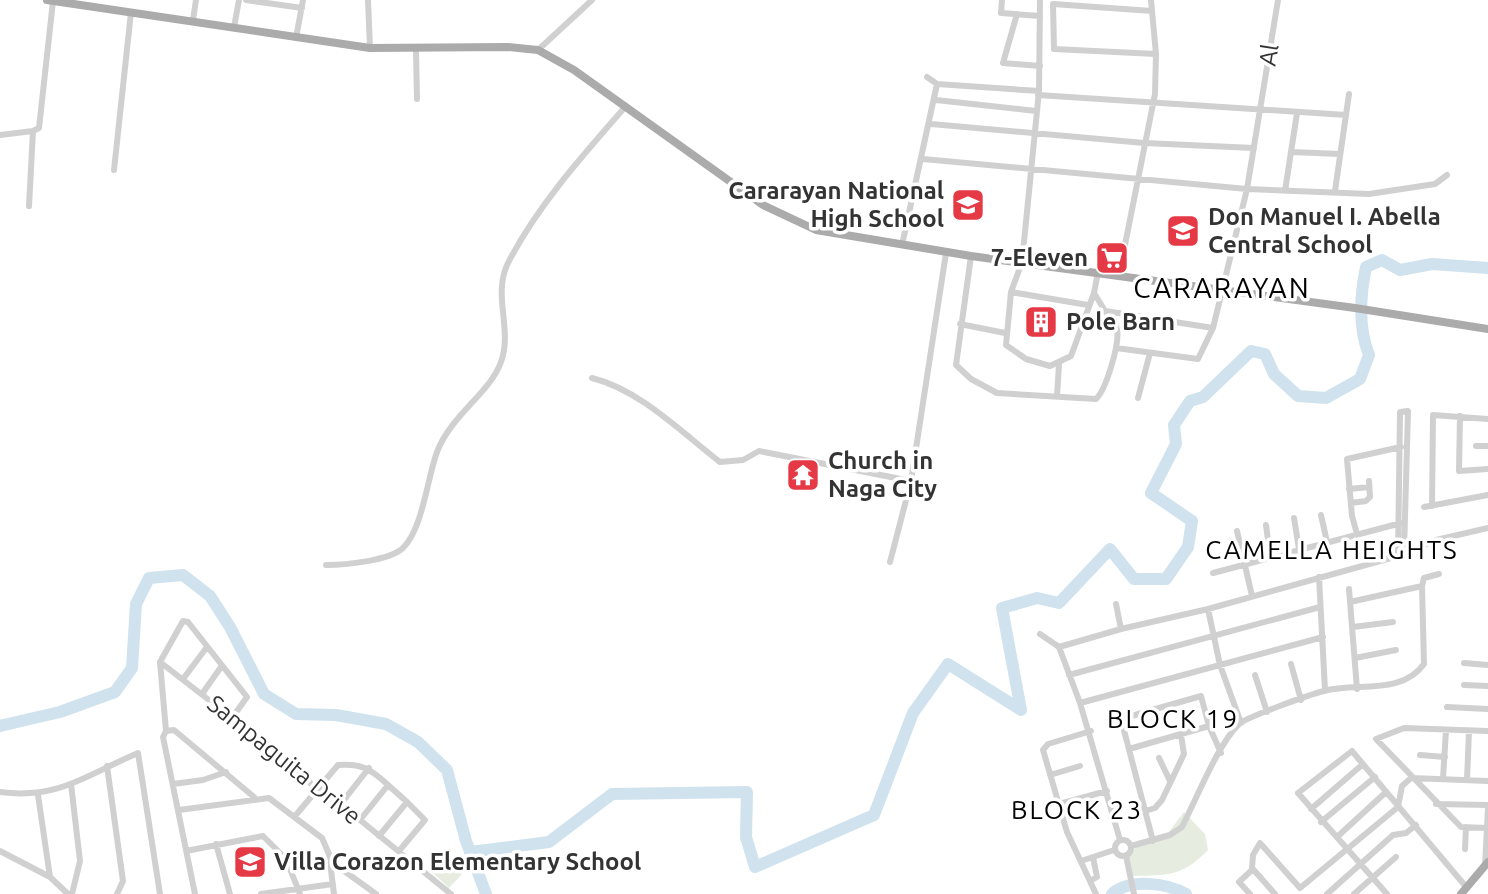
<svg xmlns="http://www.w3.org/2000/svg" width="1488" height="894" viewBox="0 0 1488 894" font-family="Ubuntu,sans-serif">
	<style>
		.green { fill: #e6ecdf }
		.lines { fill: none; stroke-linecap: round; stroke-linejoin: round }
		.river { stroke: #cfe2ee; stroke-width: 12 }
		.minor { stroke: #d0d0d0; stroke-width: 6 }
		.major { stroke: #ababab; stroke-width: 8 }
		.labels { text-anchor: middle; stroke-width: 7; stroke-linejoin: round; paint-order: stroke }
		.street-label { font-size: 24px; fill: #333; stroke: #fff }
		.poi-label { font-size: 24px; font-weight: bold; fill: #333; stroke: #fff; text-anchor: start }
		.neighbourhood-label { font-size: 26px; letter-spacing: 2px; fill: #000; stroke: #fff }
		.quarter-label { font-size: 28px; letter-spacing: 2px; fill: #000; stroke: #fff }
	</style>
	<rect width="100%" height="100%" fill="#fff"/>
	<path class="green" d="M1184,812l21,22 3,16c-26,27 -40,25 -76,26l-5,-19 16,-17 25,-7z
		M441,855l21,19 -13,14 -21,-20z"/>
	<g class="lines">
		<path class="river" d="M0,726l60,-14 55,-20 17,-24 4,-64 13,-26 34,-3 27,21 20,31 34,67 32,20 40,1 50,9 32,18 29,28 19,71 20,53
			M470,852l79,-10 63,-48 135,-2 -1,45 9,30 119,-52 39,-102 35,-49 73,46 -19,-102 35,-10 22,5 51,-54 24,30h32l22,-32 4,-26 -41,-28 25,-49 -2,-19 16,-24 13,-4 48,-46 14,3 9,20 24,22 28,2 34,-19 9,-24c-11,-28 -9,-59 -3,-88l16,-7 18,10 32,-6 56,4
			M1112,894c17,-16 55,-11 74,0"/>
		<path class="minor" d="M246,0l56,8
			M368,0l2,48
			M1002,0l-1,13 39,3
			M1040,0l-1,91 -17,171 -11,30 -5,53 20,14 24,7 21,-10 23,-63 4,-21
			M1152,11l-99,-7 1,45 102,5
			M1017,14l-14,49 37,3
			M193,20l3,-20
			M234,27l5,-27
			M296,38l7,-38
			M416,50l1,49
			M538,50l54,-50
			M927,77l10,7 102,7
			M1038,95l308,20
			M936,100l100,11
			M931,124l213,19 110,5
			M0,135l33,-4 6,-3 14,-127
			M1291,152l49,2
			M923,159l324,30 122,5 66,-10 12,-9
			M114,170l17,-158
			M1285,191l12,-78
			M1335,191l14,-97
			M29,206l4,-75
			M902,245l35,-161
			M971,256l-15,109 15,14 26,14 99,6c10,-9 24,-56 21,-69 -1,-8 -7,-13 -12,-19
			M1119,275l36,-181 1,-40 -5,-54
			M1011,292l77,13
			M1094,293l11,18 108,17
			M960,324l45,9
			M1116,348l82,11 15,-31 34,-139 31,-189
			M592,378c48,12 89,54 128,84l23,-2 16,-9 152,30
			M1057,396l2,-32
			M1138,398l12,-45
			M1460,416l-1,55 29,-2
			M1476,446h12
			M1349,489l20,-2
			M1351,503l15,-2 4,-4 -1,-16
			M1432,506l1,-91 55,4
			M1424,507l64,-12
			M1321,515l6,27
			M1294,518l5,31
			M1266,525l4,31
			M1237,531l15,65
			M1357,534l-5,-18 -5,-57 54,-12
			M1398,556l2,-144 8,-1 -4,141
			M890,562l21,-81 35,-228
			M326,565c18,0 63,-4 77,-17 20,-20 24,-69 34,-96 14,-37 53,-59 64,-90 12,-33 -9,-67 7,-99 29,-57 76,-109 118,-157
			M1213,573l188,-50
			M1319,577l6,113
			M1349,589l8,100
			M1350,602l72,-16 2,-8 15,-4
			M1116,604l5,25
			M1208,609l12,56 21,58
			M1353,627l40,-5
			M1040,634l19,13 21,56 40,137
			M1059,647l62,-18 87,-20 190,-53 38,-16 52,-12
			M1355,658l41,-8
			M160,662l72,56 43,39 85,63 91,74
			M1464,663l24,2
			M1291,664l10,36
			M1069,675l251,-68
			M1255,675l12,37
			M183,679l24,-32
			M1464,685l24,1
			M202,694l19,-27
			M1080,703l243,-66
			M1447,707l41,2
			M166,731l8,-1 80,67
			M1091,731l-43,13 -5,6 24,82 29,62
			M1129,749l80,-23
			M1420,755l25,2
			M1159,758l11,23
			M107,766l16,115 -6,13
			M1050,775l30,-9
			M1443,779l3,-49
			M1467,780l2,-49
			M71,784l9,77 -8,33
			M173,784l30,-4 23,-8
			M0,792c58,8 86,-17 138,-39l22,141
			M38,795l12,82
			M1059,804l48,-13
			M1436,804l52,1
			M340,805l29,-37
			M1311,809l52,-45
			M179,810l90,-12 53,40 7,16 5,40
			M1145,811l10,-3 7,-8 22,-46 -3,-19
			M295,816l43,-51c23,-2 33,4 50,20
			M360,820l28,-35 19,17
			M1321,822l54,-45
			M1487,828l-26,-1 -85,-88 28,-11 84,3
			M379,836l28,-34 18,18 -26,31
			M1337,837l49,-45
			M1115 848a8 8 0 1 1 16 0a8 8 0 1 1-16 0Z
			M1153,841l-32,-122 80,-23 8,30 12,27
			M216,844l14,50
			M1131,846l39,-11 12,-8c14,-27 36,-83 57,-103 8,-7 72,-30 85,-33 32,-9 77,5 100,-27l-2,-78
			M1465,849l1,-22
			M0,851l50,26 18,17
			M186,851l77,-15 23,23 14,35
			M1126,856l8,38
			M1081,861l33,-11
			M1485,866l3,-58
			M330,867l10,1 36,26
			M1090,881l7,-4 -4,-20
			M195,894l-32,-157 3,-6 -6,-69 23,-41 5,1 59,75 -15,21
			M261,894l72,-10
			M1250,894l-11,-12 14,-13
			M1275,894l-23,-26 1,-13 7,-12 40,45 98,-81 4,-21 9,-8 77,3
			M1327,894l66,-59 13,-2 10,-8
			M1354,894l42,-37
			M1387,894l-89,-101 54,-42 115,137"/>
		<path class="major" d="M47,0l323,48 137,-1 31,3 36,20 189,135 53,25 155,26 384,52 133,21
			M1461,894l27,-32"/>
	</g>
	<defs>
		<symbol id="school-square" viewBox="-11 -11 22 22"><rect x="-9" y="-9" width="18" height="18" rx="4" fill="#e63946" stroke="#fff"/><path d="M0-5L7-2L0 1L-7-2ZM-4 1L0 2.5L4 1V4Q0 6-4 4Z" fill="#fff"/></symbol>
		<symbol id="supermarket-square" viewBox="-11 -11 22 22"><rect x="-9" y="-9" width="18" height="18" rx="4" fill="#e63946" stroke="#fff"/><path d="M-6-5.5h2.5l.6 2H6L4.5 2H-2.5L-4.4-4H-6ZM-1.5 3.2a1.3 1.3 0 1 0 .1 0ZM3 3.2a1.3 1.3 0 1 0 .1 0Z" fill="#fff"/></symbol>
		<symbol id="building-square" viewBox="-11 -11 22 22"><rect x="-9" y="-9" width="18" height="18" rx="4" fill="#e63946" stroke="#fff"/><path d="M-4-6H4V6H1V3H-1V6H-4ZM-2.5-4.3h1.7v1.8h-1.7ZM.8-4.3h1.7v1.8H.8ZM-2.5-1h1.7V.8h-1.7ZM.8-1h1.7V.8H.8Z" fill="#fff"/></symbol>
		<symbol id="temple-square" viewBox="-11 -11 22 22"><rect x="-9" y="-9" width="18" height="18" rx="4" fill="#e63946" stroke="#fff"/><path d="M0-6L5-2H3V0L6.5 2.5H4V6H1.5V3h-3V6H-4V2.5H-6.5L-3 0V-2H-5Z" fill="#fff"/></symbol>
	</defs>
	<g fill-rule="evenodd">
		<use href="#school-square" x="949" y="186" width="38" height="38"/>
		<use href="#school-square" x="1164" y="212" width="38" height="38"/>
		<use href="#supermarket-square" x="1093" y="239" width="38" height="38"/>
		<use href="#building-square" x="1022" y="303" width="38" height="38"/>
		<use href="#temple-square" x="784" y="456" width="38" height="38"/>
		<use href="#school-square" x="231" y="843" width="38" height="38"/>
	</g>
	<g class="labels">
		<g class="street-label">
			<text transform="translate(1269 55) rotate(-81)" y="8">Al</text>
			<text transform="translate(284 760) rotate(39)" y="8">Sampaguita Drive</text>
		</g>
		<g class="poi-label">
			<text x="944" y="199" text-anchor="end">Cararayan National<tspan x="944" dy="28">High School</tspan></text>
			<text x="1208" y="225">Don Manuel I. Abella<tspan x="1208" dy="28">Central School</tspan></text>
			<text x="1088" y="266" text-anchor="end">7-Eleven</text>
			<text x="1066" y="330">Pole Barn</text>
			<text x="828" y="469">Church in<tspan x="828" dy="28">Naga City</tspan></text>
			<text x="274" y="870">Villa Corazon Elementary School</text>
		</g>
		<g class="neighbourhood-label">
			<text x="1332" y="559">CAMELLA HEIGHTS</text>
			<text x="1173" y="728">BLOCK 19</text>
			<text x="1077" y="819">BLOCK 23</text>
		</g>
		<g class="quarter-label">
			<text x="1222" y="298">CARARAYAN</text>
		</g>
	</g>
</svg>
